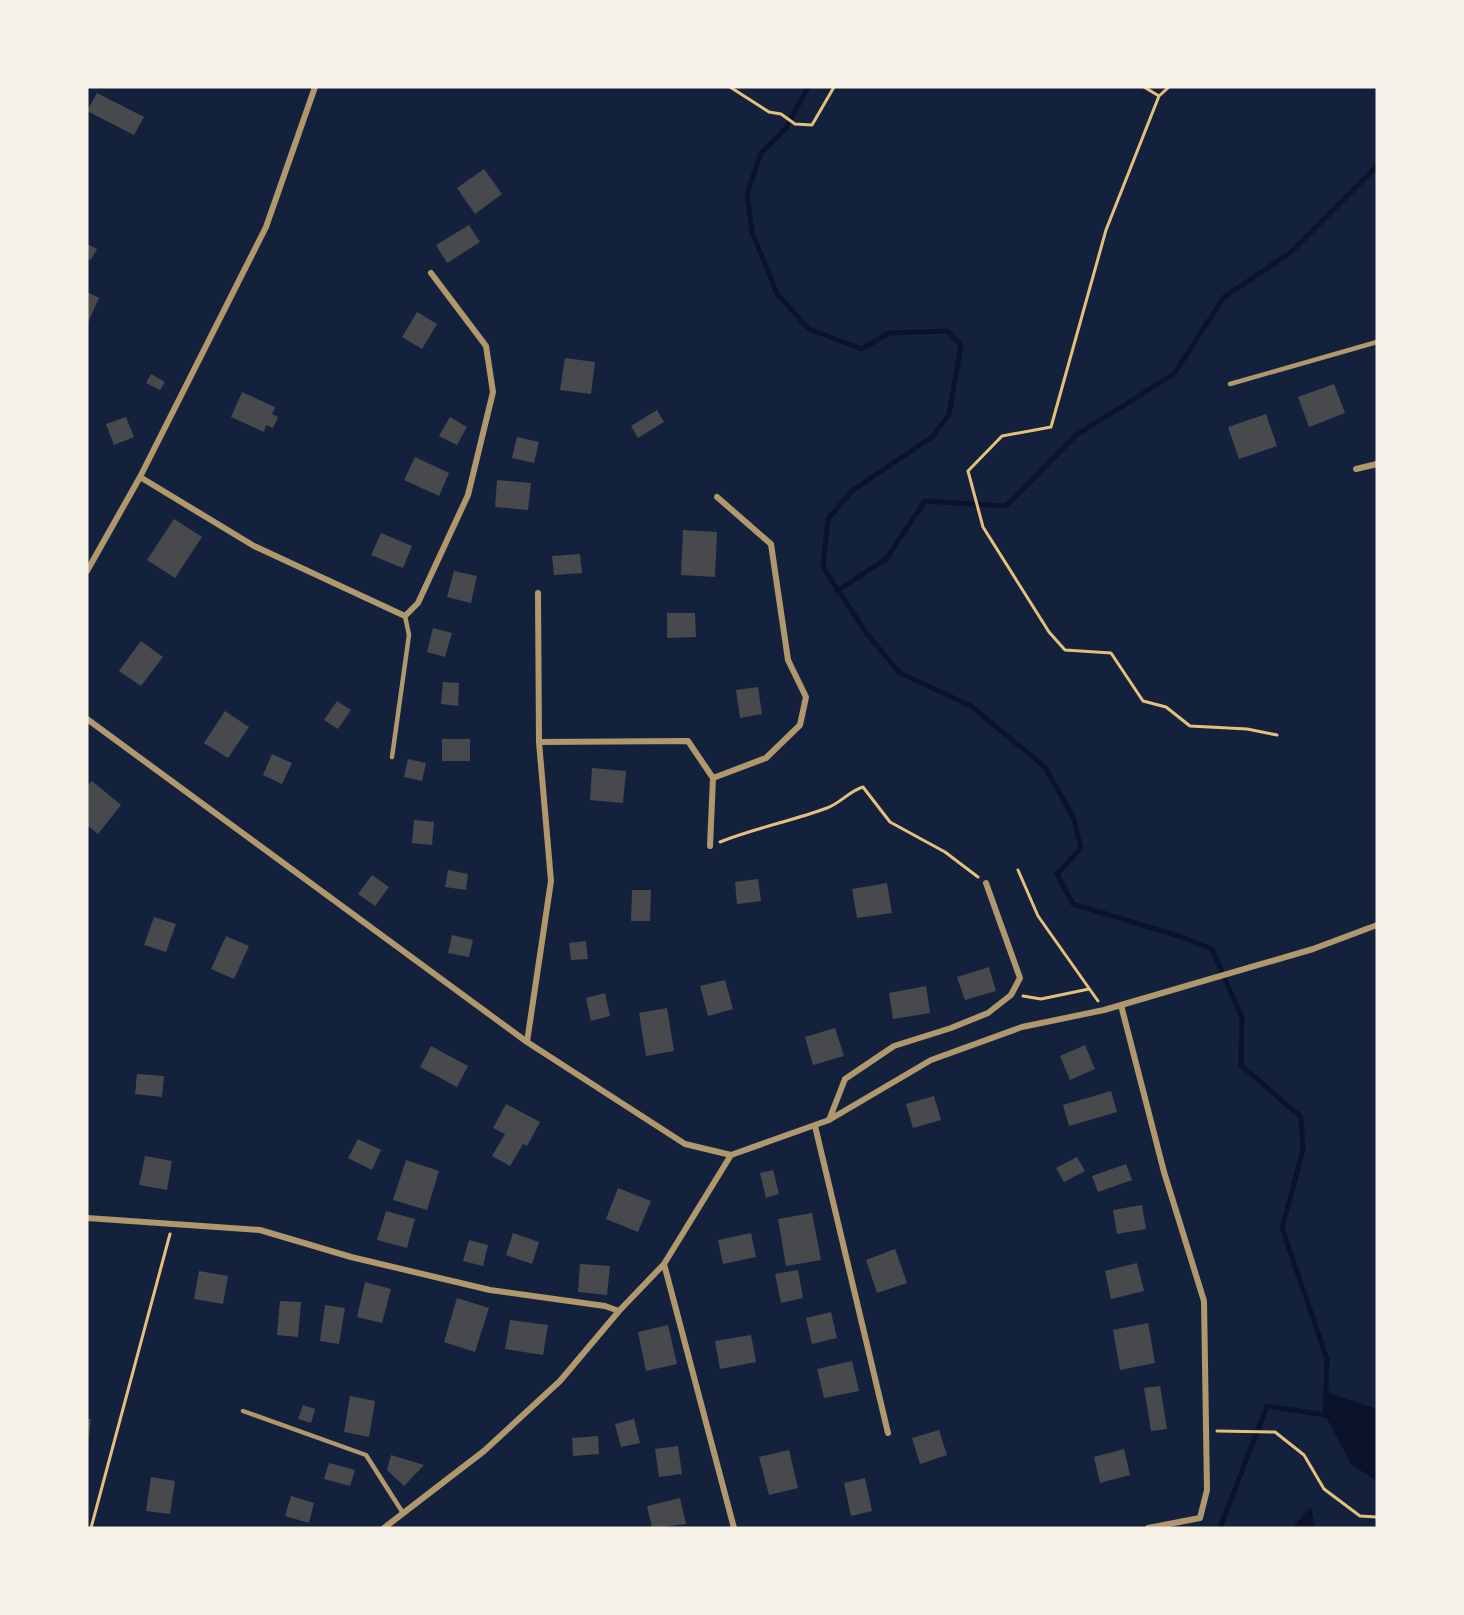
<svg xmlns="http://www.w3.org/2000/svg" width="1464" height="1615" viewBox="0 0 1464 1615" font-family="'Source Sans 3',sans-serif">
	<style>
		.water { fill: #0b132b }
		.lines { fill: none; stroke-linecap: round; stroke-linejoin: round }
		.stream { stroke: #0b132b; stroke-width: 5 }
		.building { fill: #48494c }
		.path { stroke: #e5c07b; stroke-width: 3 }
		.service { stroke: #b1986c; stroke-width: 4.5 }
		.minor { stroke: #b1986c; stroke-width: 6 }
	</style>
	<rect width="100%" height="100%" fill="#14213d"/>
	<path class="water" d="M1325,1392l52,17v72l-26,-17 -26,-49z
		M1311,1507l4,21h-23z"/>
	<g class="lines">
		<path class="stream" d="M808,87l-22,41 -25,25 -14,41 5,38 25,62 32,35 53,20 27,-16 59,-2 13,14 -12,70 -17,22 -79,53 -25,29 -5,48 44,67 33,39 71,33 74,61 28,50 8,31 -24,26 16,30 109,33 30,12 30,69 -1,47 60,52 2,33 -21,78 45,131 -2,56 -58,-9 -47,122
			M837,591l49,-32 39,-58 81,5 69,-70 99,-62 50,-77 66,-44 87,-87"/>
	</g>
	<path class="building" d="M97,93l47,24 -10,18 -47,-24z
		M484,169l18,25 -27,20 -18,-26z
		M469,225l11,17 -33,21 -11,-18z
		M87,244l10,5 -6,11 -4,-2z
		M87,292l12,6 -12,27z
		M417,312l20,12 -15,25 -20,-12z
		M565,358l30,4 -4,32 -31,-4z
		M151,374l14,8 -5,8 -14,-7z
		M1334,384l11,29 -36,14 -11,-30z
		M242,392l33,15 -3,7 6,3 -5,11 -7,-3 -2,7 -33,-15z
		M657,410l7,12 -26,16 -7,-12z
		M1266,414l11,32 -38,13 -11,-32z
		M126,417l8,20 -20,8 -8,-21z
		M450,417l17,10 -10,18 -18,-9z
		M517,437l22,5 -5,21 -22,-5z
		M415,457l34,16 -10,23 -35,-16z
		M497,480l34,3 -3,27 -33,-3z
		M174,519l28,18 -27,41 -28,-18z
		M683,530l34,2 -2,45 -34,-2z
		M381,533l31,13 -9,22 -32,-13z
		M580,554l2,19 -28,2 -2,-19z
		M454,571l23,5 -6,27 -24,-6z
		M667,613h28l1,24 -29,1z
		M433,628l19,5 -7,24 -18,-5z
		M141,641l22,16 -22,29 -22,-15z
		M443,682l16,1 -1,23 -17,-2z
		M758,687l4,27 -22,4 -4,-28z
		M337,701l14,9 -13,19 -14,-9z
		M225,711l24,16 -21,31 -24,-15z
		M442,739h28v22h-28z
		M272,754l20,9 -10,21 -19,-9z
		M408,759l18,4 -4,18 -18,-4z
		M592,768l34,3 -3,32 -33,-3z
		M92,781l29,24 -23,29 -11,-9v-39z
		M414,820l20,2 -2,23 -20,-2z
		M448,870l20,4 -2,16 -21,-3z
		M372,875l17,12 -14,19 -17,-12z
		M758,879l3,22 -24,3 -2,-22z
		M887,883l5,30 -35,5 -5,-29z
		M632,890h19l-1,31h-19z
		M154,917l22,7 -10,28 -22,-7z
		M452,935l21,5 -4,17 -21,-4z
		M226,936l23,10 -15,33 -23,-10z
		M586,941l2,18 -17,1 -2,-17z
		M989,967l7,24 -31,9 -8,-23z
		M725,980l8,29 -25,7 -8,-30z
		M926,986l4,27 -37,6 -4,-26z
		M605,993l5,23 -19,5 -5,-23z
		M667,1008l7,43 -28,5 -7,-43z
		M835,1028l9,28 -31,9 -8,-28z
		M1085,1045l10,24 -25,11 -10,-24z
		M431,1046l37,20 -11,21 -37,-20z
		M137,1074l27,2 -2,21 -27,-3z
		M1111,1091l6,21 -48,14 -6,-21z
		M934,1096l7,24 -28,8 -7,-24z
		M506,1104l34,18 -13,24 -4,-2 -13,22 -18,-10 13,-22 -12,-6z
		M358,1139l23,11 -9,20 -24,-12z
		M145,1156l27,5 -5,29 -28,-5z
		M1077,1157l8,14 -21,11 -8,-14z
		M406,1160l33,11 -12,39 -34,-10z
		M1126,1164l6,16 -34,12 -6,-16z
		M773,1170l6,24 -13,4 -6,-25z
		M618,1188l33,13 -13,31 -32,-13z
		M1142,1205l4,24 -29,5 -4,-24z
		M386,1211l29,8 -8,29 -30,-8z
		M812,1213l9,47 -35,6 -8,-47z
		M513,1233l26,9 -7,22 -26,-9z
		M751,1233l5,24 -33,7 -5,-24z
		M469,1240l19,5 -5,21 -20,-5z
		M895,1249l12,34 -30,10 -11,-33z
		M1137,1263l7,28 -33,8 -6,-28z
		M580,1264l30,2 -3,29 -29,-3z
		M798,1270l5,28 -22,5 -6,-29z
		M199,1271l29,5 -5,28 -29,-5z
		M365,1282l26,7 -9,34 -25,-6z
		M457,1298l32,10 -14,44 -31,-10z
		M280,1301l21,1 -3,35 -21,-2z
		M325,1305l20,3 -6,36 -19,-3z
		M831,1312l6,26 -25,6 -6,-26z
		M510,1320l38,5 -5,30 -38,-6z
		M1148,1323l7,40 -35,7 -7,-40z
		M668,1325l9,39 -31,7 -8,-39z
		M751,1335l5,27 -36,7 -5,-28z
		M852,1361l7,30 -35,7 -7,-29z
		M1160,1386l7,43 -16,2 -7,-43z
		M350,1396l25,5 -6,36 -25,-5z
		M303,1405l12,4 -4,14 -13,-4z
		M87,1419h4l-3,24h-1z
		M634,1419l6,24 -19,4 -6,-23z
		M939,1430l8,25 -27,9 -8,-26z
		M598,1436l1,18 -26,2 -1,-18z
		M678,1446l4,28 -23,3 -4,-28z
		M1124,1449l6,26 -30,8 -6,-26z
		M789,1450l9,38 -29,7 -10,-38z
		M391,1455l33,10 -20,21 -17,-16z
		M329,1463l26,7 -5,16 -26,-7z
		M151,1477l24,4 -5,33 -24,-3z
		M865,1478l7,33 -21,5 -7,-33z
		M291,1496l23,7 -5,20 -24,-7z
		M680,1498l6,26 -34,4 -5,-22z"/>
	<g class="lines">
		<path class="path" d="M730,87l39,25 12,2 14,10 17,1 22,-38
			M1144,87l15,9
			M1169,87l-10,9 -53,134 -55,197 -49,9 -34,35 15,56 66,105 16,18 46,3 32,48 23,6 24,19 57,3 30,6
			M720,842c35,-14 72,-21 107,-34 14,-5 22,-17 36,-21l27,35 55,30 33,25
			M1018,870l20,46 60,85
			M1023,996l18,3 48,-10
			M1217,1431l58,1 29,23 20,34 36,27 17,1
			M91,1528l79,-294"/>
		<path class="service" d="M1230,384l147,-42
			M392,757l17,-122 -4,-19
			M243,1411l123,44 37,58"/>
		<path class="minor" d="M1356,469l21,-5
			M140,477l114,69 151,70 13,-13 50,-108 25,-103 -7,-46 -55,-73
			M87,571l53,-94 126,-250 49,-140
			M87,719l440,323 158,102 46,11
			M539,742l149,-1 25,37 -3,68
			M713,778l53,-20 34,-33 6,-28 -18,-37 -17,-116 -54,-47
			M1121,1005l43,167 40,129 3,189 -7,28 -52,10
			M527,1042l24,-161 -12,-139 -1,-149
			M829,1120l16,-41 49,-33 57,-18 37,-15 23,-18 9,-17 -34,-95
			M815,1126l73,307
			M87,1218l173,12 91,27 139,33 115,16 14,5
			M664,1264l70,264
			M384,1528l100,-77 76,-70 59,-70 45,-47 67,-109 98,-35 102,-60 91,-33 82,-17 209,-61 64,-24"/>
	</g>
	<rect width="1464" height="1615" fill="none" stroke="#f6f1e7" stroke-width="177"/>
</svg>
